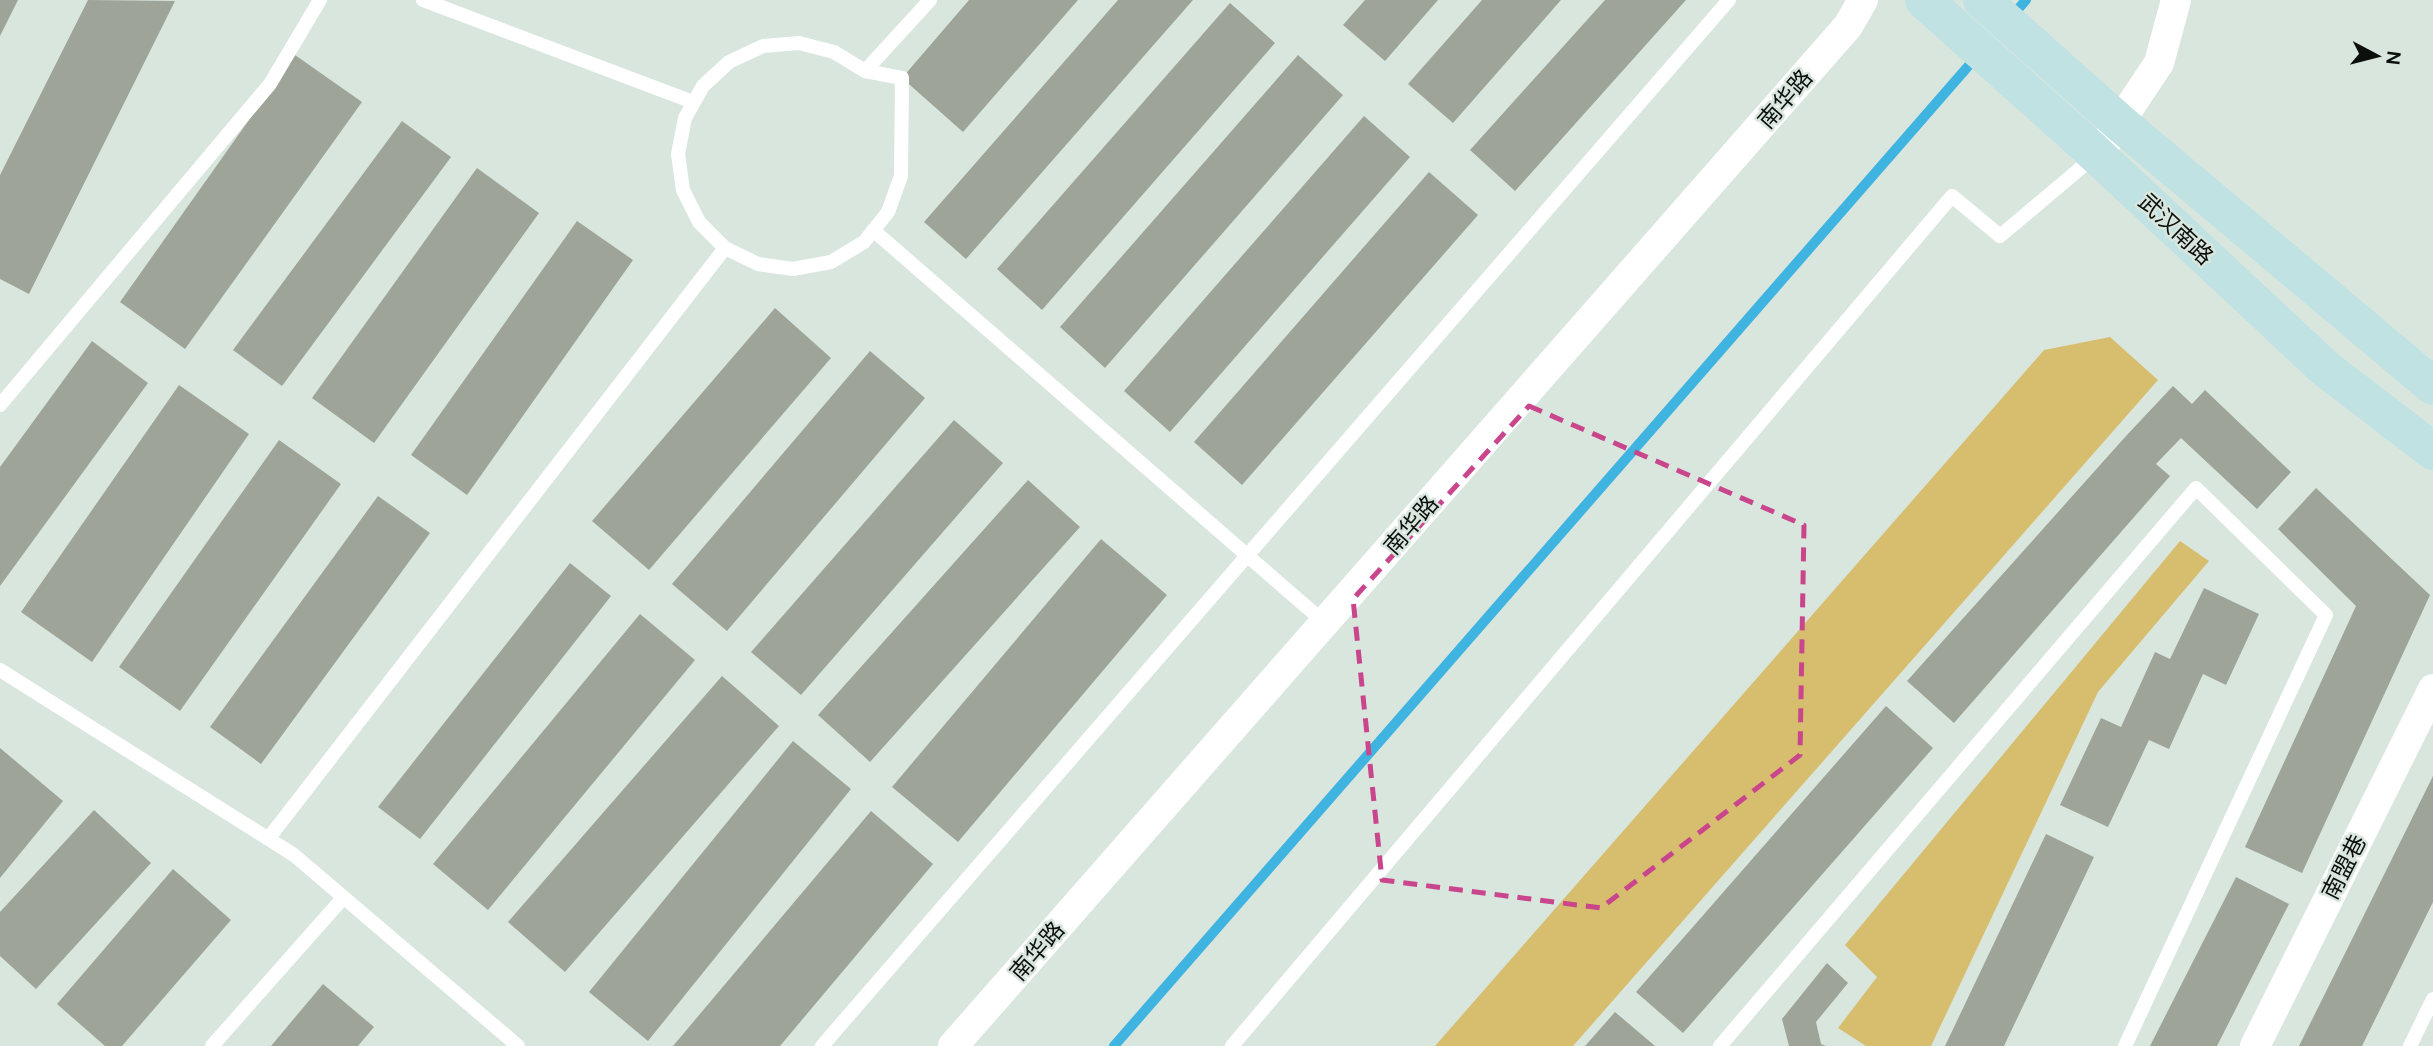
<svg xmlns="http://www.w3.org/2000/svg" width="2433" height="1046" viewBox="0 0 2433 1046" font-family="'DM Sans','Noto Sans SC',sans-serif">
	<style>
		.green { fill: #d7be6f }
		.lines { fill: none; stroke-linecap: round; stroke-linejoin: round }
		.stream { stroke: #40b4e0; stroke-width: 10 }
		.building { fill: #9fa499 }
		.service { stroke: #fff; stroke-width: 14 }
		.minor { stroke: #fff; stroke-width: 30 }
		.secondary { stroke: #c1e2e2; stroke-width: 38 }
		.marked { fill: none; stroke: #c9468c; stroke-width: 5; stroke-dasharray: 14 9; stroke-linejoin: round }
		.labels { text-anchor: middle; stroke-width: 5; stroke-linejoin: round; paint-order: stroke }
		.street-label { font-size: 23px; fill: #0c100d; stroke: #d9e6de }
	</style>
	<rect width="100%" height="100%" fill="#d9e6de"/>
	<path class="green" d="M2110,337l48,43 -585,666h-138l609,-696z
		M2180,541l29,20 -111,131 -167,354h-65l-28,-18 39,-51 -32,-32z"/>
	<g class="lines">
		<path class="stream" d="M2012,16l14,-16
			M1114,1046l864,-991"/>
	</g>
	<path class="building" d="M0,0h18l-18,36z
		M88,0l87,1 -146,293 -29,-15v-104z
		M969,0h109l-115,132 -61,-54z
		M1118,0h75l-227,259 -42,-37z
		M1365,0h73l-53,61 -42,-36z
		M1482,0h79l-108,123 -45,-39z
		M1605,0h81l-171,191 -45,-41z
		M1230,3l45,40 -233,267 -45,-41z
		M295,55l67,47 -177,247 -65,-47z
		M1298,55l45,40 -238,273 -45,-41z
		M1364,116l46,41 -240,275 -46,-41z
		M402,121l49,36 -169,229 -49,-36z
		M477,168l62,45 -165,230 -62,-45z
		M1429,172l49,43 -236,270 -48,-43z
		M577,221l56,39 -166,235 -56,-40z
		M775,308l56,50 -182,212 -57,-49z
		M92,341l56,42 -148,203v-119z
		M870,351l55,47 -198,233 -55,-47z
		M179,385l70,49 -157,228 -71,-50z
		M2173,386l19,18 13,-14 86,82 -34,37 -76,-71 -25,26 14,12 -216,247 -47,-42 219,-245z
		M954,420l49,43 -202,232 -50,-43z
		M279,440l62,44 -161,227 -61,-44z
		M1028,480l52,47 -210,235 -52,-47z
		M2316,488l114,107 -128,278 -57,-26 111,-241 -78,-77z
		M378,496l52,37 -169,231 -51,-37z
		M1101,539l66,56 -209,247 -66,-55z
		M570,563l41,33 -191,243 -42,-32z
		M2204,588l55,26 -33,71 -23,-11 -34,75 -20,-9 -41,87 -48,-22 41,-87 20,9 34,-75 15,7z
		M640,614l55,46 -207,250 -55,-46z
		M722,676l57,50 -214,246 -57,-50z
		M1886,706l47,42 -250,285 -47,-41z
		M793,741l58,48 -203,252 -59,-49z
		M0,748l63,53 -63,77z
		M2433,776v126l-71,144h-63z
		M94,810l57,53 -115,126 -36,-33v-44z
		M871,811l62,53 -153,182h-107z
		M2046,834l48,23 -90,189h-59z
		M173,869l58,51 -109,126h-17l-48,-42z
		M2236,877l53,27 -72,142h-67z
		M1827,963l21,20 -32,39 5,22 5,2h-37l-7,-27z
		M323,984l51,43 -16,19h-87z
		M1615,1012l40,34h-70z"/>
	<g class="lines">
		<path class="service" d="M423,0l270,102
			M799,43l35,9 31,19 37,7 -1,98 -13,36 -24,30 -33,20 -38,7 -35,-5 -33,-16 -26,-26 -16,-32 -5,-36 7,-36 18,-32 26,-24 34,-16z
			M865,71l65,-71
			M873,230l452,393
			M0,405l270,-321 50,-84
			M0,670l294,185 224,191
			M268,839l457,-591
			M212,1046l131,-148
			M822,1046l907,-1046
			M1232,1046l720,-850 48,40 95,-80
			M1720,1046l476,-558 130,127 -201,431
			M2410,1046l23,-47"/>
		<path class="minor" d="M2107,141l52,-78 17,-63
			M953,1046l895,-1020 15,-26
			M2255,1046l178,-357"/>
		<path class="secondary" d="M1924,0l162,145 240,224 107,82
			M1982,0l138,123 313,263"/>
	</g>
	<path class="marked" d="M1529,406l275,119 -4,230 -199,153 -219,-28 -29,-281z"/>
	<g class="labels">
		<g class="street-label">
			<text transform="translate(1785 99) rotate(-49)" y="8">南华路</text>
			<text transform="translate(2176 229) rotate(43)" y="8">武汉南路</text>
			<text transform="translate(1411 525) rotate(-49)" y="8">南华路</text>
			<text transform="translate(2344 867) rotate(-63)" y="8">南盟巷</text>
			<text transform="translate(1037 951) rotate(-49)" y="8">南华路</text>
		</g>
	</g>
	<g transform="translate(2377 56) rotate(97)" stroke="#d9e6de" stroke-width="5" paint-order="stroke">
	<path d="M0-5L12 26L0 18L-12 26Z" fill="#0c100d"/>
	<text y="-10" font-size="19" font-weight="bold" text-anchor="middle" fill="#0c100d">N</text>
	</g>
</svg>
